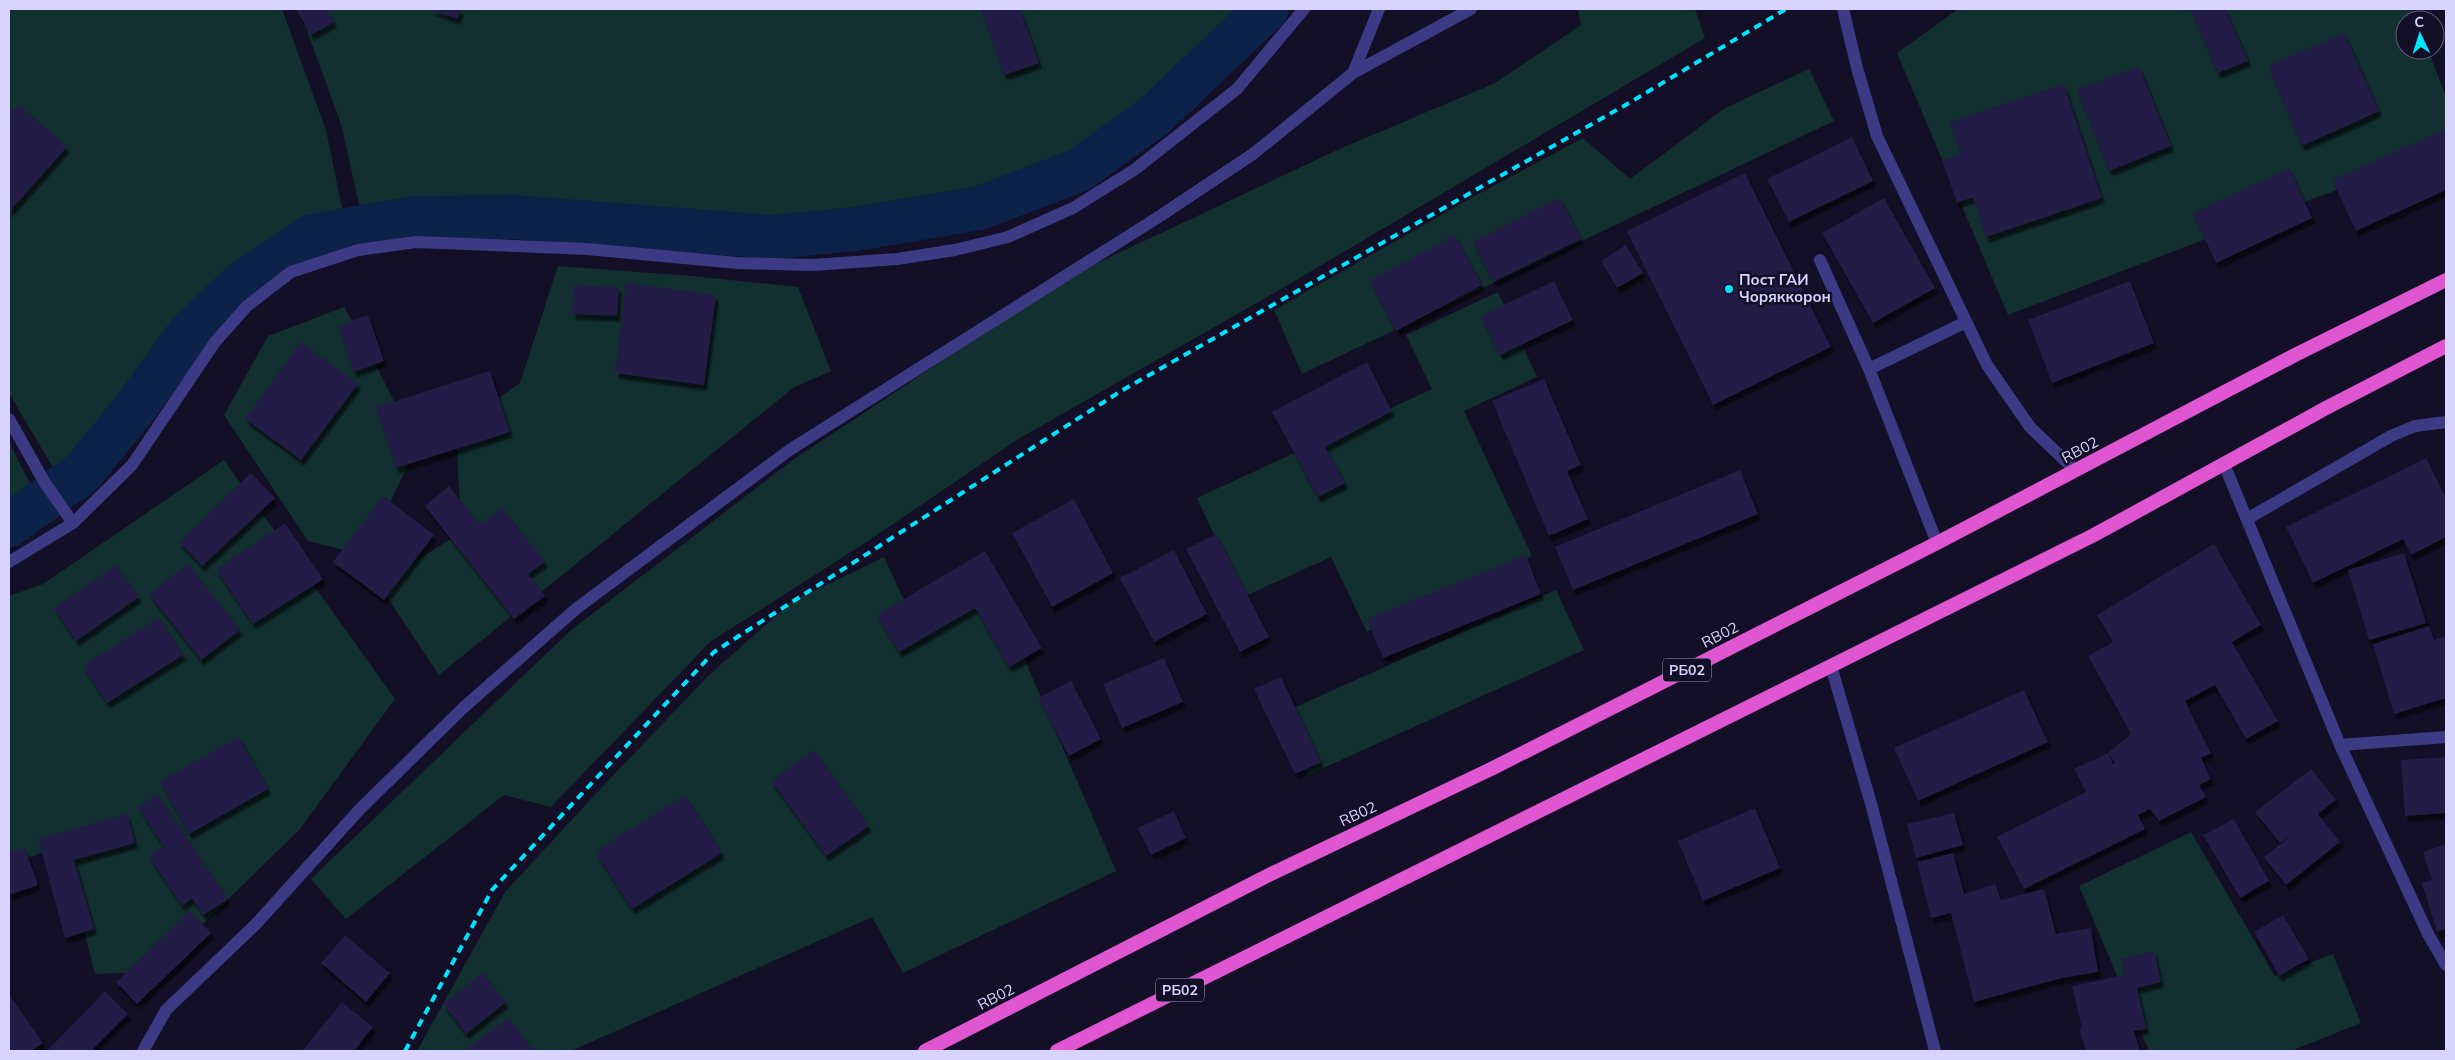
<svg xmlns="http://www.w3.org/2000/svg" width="2455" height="1060" viewBox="0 0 2455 1060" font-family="Mulish,sans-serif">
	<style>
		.green { fill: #12302f }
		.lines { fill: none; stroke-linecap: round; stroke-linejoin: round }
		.canal { stroke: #0c2248; stroke-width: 44 }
		.building { fill: #241b47; filter: url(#shadow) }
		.service { stroke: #3d3a85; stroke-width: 12 }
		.minor { stroke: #3d3a85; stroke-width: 12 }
		.tertiary { stroke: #3d3a85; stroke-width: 12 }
		.trunk { stroke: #e055d1; stroke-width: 14 }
		.rail { stroke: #00e5ff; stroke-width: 4; stroke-dasharray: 8 6; stroke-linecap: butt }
		.poi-dot { fill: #00e5ff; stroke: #130f26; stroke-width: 2 }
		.labels { text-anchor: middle; stroke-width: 5; stroke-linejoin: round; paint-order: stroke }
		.shield { fill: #130f26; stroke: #9e99be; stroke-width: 1 }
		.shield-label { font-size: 14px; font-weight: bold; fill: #d9d4ff }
		.poi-label { font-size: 15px; font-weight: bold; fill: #d9d4ff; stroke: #130f26; text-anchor: start }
		.street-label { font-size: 15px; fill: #d9d4ff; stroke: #130f26 }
	</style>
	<defs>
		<filter id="shadow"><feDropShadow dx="3" dy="5.5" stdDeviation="1" flood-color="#0009"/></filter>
	</defs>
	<rect width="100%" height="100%" fill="#130f26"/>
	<path class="green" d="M9,9h273l44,121 19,93 -38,6 -73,49 -52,53 -105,137 -18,10 -50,-85v-229l7,-9 -7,-16z
		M299,9h948l-99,94 -75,53 -98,42 -121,20 -84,4 -255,-16 -97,-4 -57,11 -20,-89z
		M1578,9h117l10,29 -429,254 -256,146 -158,107 -152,97 -159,165 -47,-12 -158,124 -35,-40 259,-248 224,-172 278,-184 263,-124 160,-68 86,-58z
		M1958,9h454l4,11h-11v30h23l18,46v50l-12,10 -153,54 -273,105 -111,-262z
		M1809,69l25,52 -532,253 -28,-64 208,-118 101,-54 47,41 95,-71z
		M558,266l134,10 106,11 33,84 -38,17 -354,287 -60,-90 82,-53 -5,-105 64,-44z
		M1498,292l39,85 -73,34 68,145 -165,76 -36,-75 -88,40 -46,-99 235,-109 -26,-54z
		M344,307l18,31 55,108 -52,109 -57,-14 -84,-126 44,-79z
		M9,441l25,51 -25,13z
		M224,460l171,239 -95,130 -146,143 -59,2 -33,-128 -53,18v-268l34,-12z
		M884,557l26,56 79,-36 127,294 -213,102 -31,-56 -301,134h-154l88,-159 98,-106 105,-110 85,-75z
		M1556,590l28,60 -276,125 -28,-61z
		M2191,832l84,144 58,-22 28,69 -70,28h-142l-70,-165z"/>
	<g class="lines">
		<path class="canal" d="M9,525l73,-52 56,-69 51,-71 53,-50 70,-47 104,-18 97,-1 260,20 82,-8 125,-21 99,-38 75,-54 113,-107"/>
	</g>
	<path class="building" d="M296,9h30l8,13 -23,13z
		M429,9h32l-4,10z
		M981,9h39l19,54 -35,12z
		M2190,9h35l23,52 -30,12z
		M2344,33l35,78 -77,35 -34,-80z
		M2139,66l32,80 -62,25 -32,-81z
		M2064,84l38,114 -116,39 -13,-40 -16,6 -15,-43 19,-6 -11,-32z
		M19,104l48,43 -58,65v-97z
		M2446,129v61l-90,41 -24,-51z
		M1852,137l21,44 -84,41 -22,-43z
		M2289,168l23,50 -96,45 -23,-50z
		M1745,173l86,174 -118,58 -86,-174z
		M1560,198l21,41 -88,43 -20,-40z
		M1884,198l51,90 -62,35 -51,-90z
		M1455,235l27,50 -86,46 -26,-50z
		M1626,245l17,28 -26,15 -16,-27z
		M1554,281l19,39 -73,35 -19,-39z
		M2130,281l24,62 -102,40 -24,-63z
		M626,283l90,12 -12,90 -89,-12z
		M574,285l45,2 -2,29 -45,-2z
		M368,315l16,46 -30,11 -16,-46z
		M301,342l57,42 -57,76 -56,-41z
		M1367,362l25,49 -67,36 20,36 -27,14 -46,-85z
		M490,371l20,61 -114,36 -20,-61z
		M1544,379l37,86 -14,6 21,48 -39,17 -57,-135z
		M2426,458l20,40v39l-35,18 -8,-16 -90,44 -27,-56z
		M1740,470l18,44 -185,76 -18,-43z
		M251,473l24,25 -73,68 -23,-24z
		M449,486l31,39 22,-17 43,54 -17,12 17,22 -31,23 -89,-113z
		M383,496l51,39 -50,65 -51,-38z
		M1074,499l39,74 -61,34 -40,-74z
		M285,523l38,56 -70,45 -37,-55z
		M1216,534l53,103 -29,15 -54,-103z
		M2214,544l47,81 -29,17 46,79 -32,18 -31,-54 -30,16 26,52 -10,5 10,21 -12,6 7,12 -47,24 -9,-12 -12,6 7,14 -121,60 -27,-52 89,-45 -12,-23 34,-16 5,11 2,-1 -7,-10 23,-19 -43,-78 25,-14 -16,-27z
		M1174,550l33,64 -53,28 -34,-64z
		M985,551l57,97 -33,19 -34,-59 -76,44 -22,-37z
		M2404,553l22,70 -57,17 -21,-70z
		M1526,555l15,39 -158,64 -16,-39z
		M188,564l52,66 -39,30 -52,-66z
		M116,565l23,32 -63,44 -22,-33z
		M159,617l24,38 -76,48 -24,-37z
		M2429,626l5,14 12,-4v62l-52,16 -21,-70z
		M1164,658l19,44 -61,26 -19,-44z
		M1281,677l40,85 -26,12 -41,-85z
		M1071,681l30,58 -32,17 -31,-58z
		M2024,690l24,52 -130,59 -24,-53z
		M239,737l29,52 -79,45 -29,-53z
		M814,750l55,76 -43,30 -55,-75z
		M2446,757v56l-41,3 -4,-56z
		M2311,769l25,31 -18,14 22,28 -54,43 -22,-28 28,-22 -12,8 -25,-31z
		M157,794l71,105 -25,16 -11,-17 -10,8 -33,-49 15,-10 -26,-40z
		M685,795l37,58 -90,56 -37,-57z
		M1755,808l25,60 -77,33 -25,-60z
		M1174,811l12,27 -35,17 -13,-27z
		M1954,813l9,32 -47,13 -9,-34z
		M127,814l8,29 -61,17 20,69 -29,9 -27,-99z
		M2234,819l35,62 -29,17 -37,-63z
		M2446,844v85l-9,3 -15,-49 10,-3 -9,-28z
		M25,848l13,37 -29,10v-42z
		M1953,853l11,41 31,-10 6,16 43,-11 12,45 35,-6 7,44 -36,6 -88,24 -23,-89 -20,5 -14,-56z
		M190,911l21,22 -74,71 -21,-22z
		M2283,915l26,44 -30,17 -25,-44z
		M345,935l45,38 -24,29 -45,-39z
		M2154,951l7,31 -24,6 9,41 -12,2 6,20h-54l-7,-23h3l-10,-42 52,-11 -3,-16z
		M483,973l23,29 -40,32 -23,-30z
		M105,991l23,23 -37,37h-44z
		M9,994l34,49 -12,8h-22z
		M342,1002l31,25 -19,24h-52z
		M508,1018l26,33h-70z"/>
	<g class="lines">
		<path class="service" d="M1820,260l49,109 68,174
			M1869,369l97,-47
			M9,419l36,64 28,40
			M2224,464l116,281 88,189 18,31
			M2247,519l144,-83 24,-10 31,-4
			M9,562l64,-39 59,-58 83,-123 32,-36 44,-34 67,-22 58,-8 171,7 151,14 75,2 84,-6 58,-9 53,-13 65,-29 61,-38 103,-81 67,-80
			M2340,745l106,-8"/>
		<path class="minor" d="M1843,9l14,59 20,68 110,229 43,62 46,44
			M1353,73l26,-64
			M143,1051l23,-41 90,-86 104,-115 103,-101 114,-100 214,-159 366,-231 96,-64 100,-81 118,-64"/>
		<path class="tertiary" d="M1831,666l41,141 63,244"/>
		<path class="trunk" d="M925,1051l344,-176 222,-106 446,-226 358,-188 151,-75
			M1057,1051l1037,-516 232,-127 120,-62"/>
		<path class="rail" d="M405,1051l87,-161 222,-238 407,-261 508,-288 157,-94"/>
	</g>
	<circle class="poi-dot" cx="1729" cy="289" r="5"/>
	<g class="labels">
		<g class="shield">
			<rect x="1663" y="658.5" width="48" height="23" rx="4"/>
			<rect x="1156" y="978.5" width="48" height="23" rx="4"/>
		</g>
		<g class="shield-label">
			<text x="1687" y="675">РБ02</text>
			<text x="1180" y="995">РБ02</text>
		</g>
		<g class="poi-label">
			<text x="1739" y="285">Пост ГАИ<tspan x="1739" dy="17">Чоряккорон</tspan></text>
		</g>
		<g class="street-label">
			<text transform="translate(2080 450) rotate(-28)" y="5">RB02</text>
			<text transform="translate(1720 635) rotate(-27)" y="5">RB02</text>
			<text transform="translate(1358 814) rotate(-25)" y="5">RB02</text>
			<text transform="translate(996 997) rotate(-27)" y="5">RB02</text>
		</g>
	</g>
	<rect width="2455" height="1060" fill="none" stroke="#d9d4ff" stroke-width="20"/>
	<g transform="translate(2420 35) rotate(356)"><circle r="24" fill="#130f26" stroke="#625e7d"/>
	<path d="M0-4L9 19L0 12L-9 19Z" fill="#00e5ff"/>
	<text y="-8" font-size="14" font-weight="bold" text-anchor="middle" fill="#d9d4ff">С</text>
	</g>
</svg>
